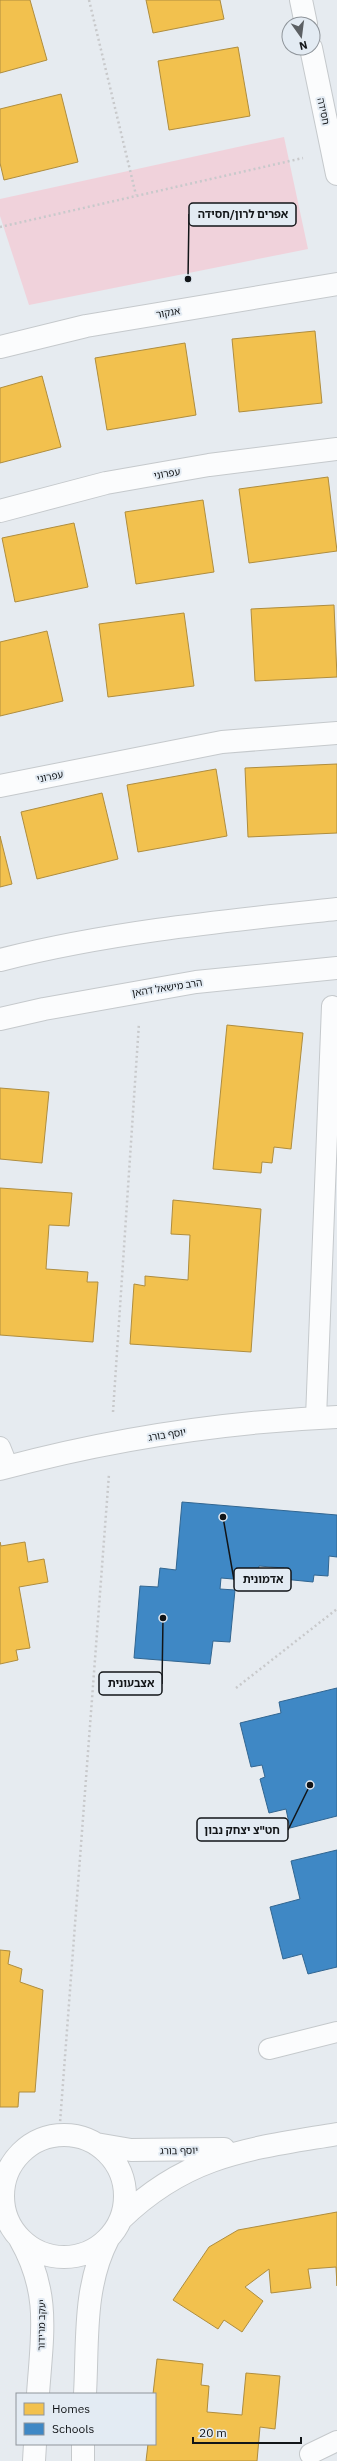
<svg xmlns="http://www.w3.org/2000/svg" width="337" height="2461" viewBox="0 0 337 2461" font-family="'IBM Plex Sans','Noto Sans Hebrew',sans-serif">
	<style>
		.green { fill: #f0d2db }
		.homes { fill: #f2c14e; stroke: #af8d3e }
		.schools { fill: #3f88c5; stroke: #326691 }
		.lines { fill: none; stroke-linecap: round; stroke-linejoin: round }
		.service-casing { stroke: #c5c9cc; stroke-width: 22 }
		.minor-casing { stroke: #c5c9cc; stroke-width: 24 }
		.tertiary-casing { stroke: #c5c9cc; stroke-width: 24 }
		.path { stroke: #c8c9cb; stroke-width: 2.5; stroke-dasharray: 2 3; stroke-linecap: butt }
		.service { stroke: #fbfcfd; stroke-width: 20 }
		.minor { stroke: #fbfcfd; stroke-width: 22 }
		.tertiary { stroke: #fbfcfd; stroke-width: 22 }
		.labels { text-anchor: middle; stroke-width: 4; stroke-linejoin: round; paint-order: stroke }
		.street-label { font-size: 10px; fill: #121518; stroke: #e3ebf3 }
		.leader { fill: none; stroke: #121518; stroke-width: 1.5 }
		.callout-dot { fill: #121518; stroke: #e3ebf3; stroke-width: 1.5 }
		.callout { fill: #e3ebf3; stroke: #121518; stroke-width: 1.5 }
		.callout-label { font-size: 11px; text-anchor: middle; font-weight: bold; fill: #121518 }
	</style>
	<rect width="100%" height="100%" fill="#e6ebf0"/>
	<path class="green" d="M284,137l24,112 -279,56 -29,-89v-17z"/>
	<path class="homes" d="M0,0h30l17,60 -47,13z
		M146,0h74l4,19 -71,14z
		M238,47l12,69 -81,14 -11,-69z
		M61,94l17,68 -74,18 -4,-17v-54z
		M315,331l7,72 -83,9 -7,-73z
		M185,343l11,72 -89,15 -12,-72z
		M42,376l19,71 -61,16v-75z
		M328,477l9,74 -88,12 -10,-74z
		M203,500l11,72 -78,12 -11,-72z
		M74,523l14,64 -73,15 -13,-64z
		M334,605l3,72 -82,4 -4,-72z
		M184,613l10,73 -86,11 -9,-73z
		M47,631l16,70 -63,15v-74z
		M337,764v69l-89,4 -3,-69z
		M216,769l11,67 -89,16 -11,-67z
		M102,793l16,66 -81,20 -16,-67z
		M0,836l12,48 -12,3z
		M227,1025l76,8 -12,116 -17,-2 -2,16 -10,-1 -1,11 -48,-4z
		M0,1088l49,4 -7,71 -42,-4z
		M0,1188l72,5 -3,33 -20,-1 -3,44 42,3 -1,10h11l-5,60 -93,-7z
		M173,1200l88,9 -10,143 -121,-8 4,-60 11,2v-10l43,4 2,-45 -19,-1z
		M0,1542l1,4 24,-4 3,20 16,-3 4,23 -29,5 11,61 -14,2 2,10 -18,4z
		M0,1950l10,1 -2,13 14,5 -2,13 23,8 -8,102h-16l-1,15h-18z
		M337,2212v74l-1,-19 -28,2 3,19 -40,5 -2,-24 -24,18 18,14 -21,31 -18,-12 -6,9 -45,-29 36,-53 29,-17z
		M157,2359l46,5 -2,21 8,1 -2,26 35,3 4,-42 34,3 -5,53 -15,-2 -3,34h-111l2,-17h7l-2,-50z"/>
	<path class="schools" d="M182,1502l155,13v42l-8,-1 -1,20 -14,-1 -1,7 -30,-3 1,-11 -25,-2 -2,15 -36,-3 -1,11 15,1 -5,52 -17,-1 -3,23 -76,-6 6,-72 18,1 2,-19 16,2z
		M337,1688v128l-47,12 -4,-19 -17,4 -9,-34 5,-2 -3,-12 -11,2 -11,-44 41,-10 -2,-11z
		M337,1850v117l-29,7 -6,-20 -19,5 -13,-52 30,-8 -9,-38z"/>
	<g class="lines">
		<defs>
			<path id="service" d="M316,1418l16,-412
				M0,1447l8,20
				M269,2049l68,-17
				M310,2454l27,-13"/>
			<path id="minor" d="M301,0l5,24
				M311,48l26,126
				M0,347l86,-21 251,-42
				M0,511l106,-28 103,-18 128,-16
				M0,786l222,-44 115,-9
				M0,1469c111,-30 223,-47 337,-52
				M3 2196a61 61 0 1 1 122 0a61 61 0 1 1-122 0Z
				M96,2144l35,6 93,-1
				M121,2219c67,-65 128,-70 216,-85
				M20,2239c31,54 22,96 18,155
				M85,2394c3,-52 -2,-107 23,-155
				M34,2461l1,-17
				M83,2461v-17"/>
			<path id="tertiary" d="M0,960c110,-28 224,-39 337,-51
				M0,1019l44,-10 152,-27 141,-14"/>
		</defs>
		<use href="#service" class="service-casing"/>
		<use href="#minor" class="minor-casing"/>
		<use href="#tertiary" class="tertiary-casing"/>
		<path class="path" d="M89,0l47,195
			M0,227l303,-69
			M113,1412l26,-389
			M236,1688l101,-79
			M59,2136l50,-662"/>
		<use href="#service" class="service"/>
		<use href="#minor" class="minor"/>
		<use href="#tertiary" class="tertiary"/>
	</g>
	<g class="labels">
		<g class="street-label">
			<text transform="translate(324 111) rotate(78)" y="4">חסידה</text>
			<text transform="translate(168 312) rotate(-10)" y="4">אנקור</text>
			<text transform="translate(167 473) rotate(-10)" y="4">עפרוני</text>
			<text transform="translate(50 776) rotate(-11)" y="4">עפרוני</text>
			<text transform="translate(167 987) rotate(-9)" y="4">הרב מישאל דהאן</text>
			<text transform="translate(167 1434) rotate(-9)" y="4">יוסף בורג</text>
			<text transform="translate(179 2150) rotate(-1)" y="4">יוסף בורג</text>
			<text transform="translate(41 2325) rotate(-89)" y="4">יעקב מרידור</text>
		</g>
	</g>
	<path class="leader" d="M188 279L189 214M223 1517L234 1580M163 1618L162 1684M310 1785L288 1830"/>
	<g class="callout-dot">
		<circle cx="188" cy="279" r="4"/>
		<circle cx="223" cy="1517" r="4"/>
		<circle cx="163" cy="1618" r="4"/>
		<circle cx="310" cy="1785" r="4"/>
	</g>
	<g class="callout">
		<rect x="189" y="203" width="107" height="23" rx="4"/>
		<rect x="234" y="1568" width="57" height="23" rx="4"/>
		<rect x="99" y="1672" width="63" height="23" rx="4"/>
		<rect x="197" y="1818" width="91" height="23" rx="4"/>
	</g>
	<g class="callout-label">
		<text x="243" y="218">אפרים לרון/חסידה</text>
		<text x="263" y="1583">אדמונית</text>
		<text x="131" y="1687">אצבעונית</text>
		<text x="242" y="1834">חט"צ יצחק נבון</text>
	</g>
	<rect x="16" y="2393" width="140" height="52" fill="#e3ebf3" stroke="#8f959b"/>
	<rect x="24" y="2403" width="20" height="12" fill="#f2c14e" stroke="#8f959b"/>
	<text x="52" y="2413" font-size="12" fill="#121518">Homes</text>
	<rect x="24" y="2423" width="20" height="12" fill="#3f88c5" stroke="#8f959b"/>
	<text x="52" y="2433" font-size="12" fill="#121518">Schools</text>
	<g transform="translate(301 36) rotate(166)"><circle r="19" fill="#e3ebf3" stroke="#8f959b"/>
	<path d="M0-3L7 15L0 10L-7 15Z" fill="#5c6064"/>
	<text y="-6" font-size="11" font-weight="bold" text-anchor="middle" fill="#121518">N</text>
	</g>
	<path d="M193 2437v6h108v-6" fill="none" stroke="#121518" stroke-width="2"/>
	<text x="199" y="2437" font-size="12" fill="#121518" stroke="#e3ebf3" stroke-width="3" paint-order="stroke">20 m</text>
</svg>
